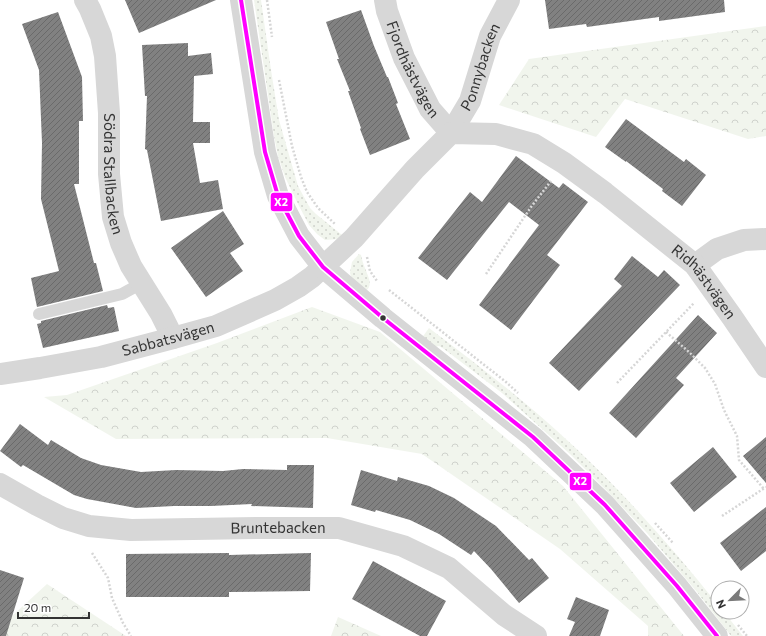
<svg xmlns="http://www.w3.org/2000/svg" width="766" height="636" viewBox="0 0 766 636" font-family="Commissioner,sans-serif">
	<style>
		.grass { fill: url(#grass-dots) }
		.forest { fill: url(#forest-crowns) }
		.building { fill: url(#building-hatch) }
		.lines { fill: none; stroke-linecap: round; stroke-linejoin: round }
		.path { stroke: #d6d6d6; stroke-width: 2.5; stroke-dasharray: 2 2; stroke-linecap: butt }
		.service { stroke: #d7d7d7; stroke-width: 12 }
		.minor { stroke: #d7d7d7; stroke-width: 22 }
		.tertiary { stroke: #d7d7d7; stroke-width: 22 }
		.bus-1-casing { stroke: #fff; stroke-width: 7 }
		.bus-1 { stroke: #f0f; stroke-width: 4 }
		.bus-dot { fill: #333; stroke: #fff; stroke-width: 1.5 }
		.labels { text-anchor: middle; stroke-width: 4; stroke-linejoin: round; paint-order: stroke }
		.street-label { font-size: 15px; fill: #333; stroke: #fff }
		.line-badge { stroke: #fff; stroke-width: 1.5 }
		.badge-label { font-size: 11px; text-anchor: middle; font-weight: bold; fill: #fff }
	</style>
	<defs>
		<pattern id="grass-dots" width="8" height="8" patternUnits="userSpaceOnUse"><rect width="8" height="8" fill="#f1f5ed"/><path d="M2 2h.1M6 6h.1" fill="none" stroke="#cfd2cc" stroke-width="1.8" stroke-linecap="round"/></pattern>
		<pattern id="forest-crowns" width="20" height="18" patternUnits="userSpaceOnUse"><rect width="20" height="18" fill="#f1f5ed"/><path d="M2 6a3 3 0 1 1 6 0M12 15a3 3 0 1 1 6 0" fill="none" stroke="#cfd2cc"/></pattern>
		<pattern id="building-hatch" width="6" height="6" patternUnits="userSpaceOnUse"><rect width="6" height="6" fill="#818181"/><path d="M-1 1l2-2M0 6l6-6M5 7l2-2" fill="none" stroke="#6a6a6a"/></pattern>
	</defs>
	<rect width="100%" height="100%" fill="#fff"/>
	<path class="grass" d="M254,0h7l10,70 8,50 19,66 12,22 6,6 26,21 -3,4 -14,1 -8,-6 -8,-9 -11,-21 -13,-27 -7,-21 -4,-20z
		M359,254l2,1c1,4 2,9 4,13 3,9 9,17 0,24l-12,-9 -3,-10 2,-11z
		M429,328c37,28 74,56 110,87 66,57 125,122 179,190v7h6l19,24h-12l-34,-44 -50,-59 -41,-43 -36,-36 -68,-61 -58,-44 -5,-3 -4,1 -14,-8z"/>
	<path class="forest" d="M766,26v110l-18,3 -123,-40 -29,38 -97,-32 30,-46z
		M312,307l68,25 183,154 121,150h-36v-10l-88,-77 -138,-95 -95,-16 -211,1 -72,-42 23,-2 150,-52z
		M47,584l79,52h-126v-9z
		M338,617l43,19h-50z"/>
	<path class="building" d="M125,0h91l-77,33z
		M545,0h179l1,12 -66,9v-4l-72,10 -1,-3 -37,5z
		M361,10l13,36 13,31h1l10,26 -2,1 14,35 -40,16 -10,-26 1,-1 -13,-37h2l-13,-32h2l-13,-37z
		M58,12l24,65 1,44h-4v63h-5l20,79h2l7,28 -66,16 -6,-29 28,-7 -18,-72 1,-56 -3,-73 -17,-46z
		M188,43v13l23,-3 2,21 -19,2 -1,46h17v21h-17l7,40 18,-3 5,29 -62,12 -14,-71 -2,-1 2,-53h-2l-3,-51z
		M626,119l58,43 2,-3 20,16 -24,31 -20,-15 1,-2 -37,-28v1l-21,-15z
		M516,156l43,32 4,-5 25,19 -41,53 13,10 -49,65 -32,-25 60,-80 -30,-23 -62,78 -29,-22 52,-66 12,10z
		M223,211l21,33 -14,9 13,18 -37,26 -35,-49z
		M632,256l26,21 6,-7 16,15 -101,106 -30,-28 73,-77 -8,-7z
		M107,305l1,3 6,-1 5,24 -76,17 -6,-24 4,-1v-2z
		M698,315l19,18 -41,45 8,7 -48,53 -27,-25z
		M20,424l28,21 3,-5 30,18 20,7 40,7 35,-2 47,1 20,-2 44,1v-5h27l-1,43 -62,-2 1,-2 -41,2h-37l-38,2 -49,-9 -13,-4 -51,-30 -2,2 -21,-16z
		M766,437v46l-23,-27z
		M713,447l24,30 -43,35 -24,-29z
		M361,470l36,11 1,-4 31,9 25,12 42,28 33,34 3,-2 17,20 -30,25 -28,-34 -17,-18 -3,4 -32,-21 -29,-14 -34,-10 -1,2 -24,-7z
		M766,507v44l-25,20 -21,-28z
		M229,553v2l82,-2 -1,38 -81,1v5h-103v-43z
		M373,561l73,40 -19,35h-7l-68,-37z
		M0,570l24,8 -18,58h-6z
		M576,597l33,13 -9,26h-31l6,-14 -8,-3z"/>
	<g class="lines">
		<path class="path" d="M267,0l5,37
			M279,80l13,66 9,31 6,15 11,16 17,16
			M367,257l3,14 7,10
			M486,274l45,-67 20,-26
			M389,290l117,92 12,11
			M666,332l23,20 16,16 10,16 9,26 13,26 2,24 25,29
			M617,383l77,-80
			M722,516l44,-29
			M655,523l18,20
			M92,553l16,25 4,20 11,25 8,13
			M738,625l9,11"/>
		<path class="service" d="M39,314l83,-20 20,-11"/>
		<g class="minor">
			<path id="s1" d="M85,0l5,9 11,27 4,20 4,57v61l4,43 8,26 10,23 30,48 12,24"/>
			<path id="s2" d="M385,0l2,11 17,47 21,41 5,10 21,24 19,-32 20,-65 19,-36"/>
			<path d="M695,265l22,-16 27,-9 22,-1"/>
			<path id="s3" d="M0,374l40,-6 61,-11 72,-19 43,-12 59,-26 23,-13 14,-10 42,-39 61,-69 36,-36 45,1 37,10 31,19 41,30 90,72 37,52 34,50"/>
			<path id="s4" d="M0,484l37,21 26,13 26,8 42,4 126,-2h82l64,18 46,22 55,47 32,21"/>
		</g>
		<path class="tertiary" d="M241,0l24,152 13,44 21,40 24,31 60,51 150,119 72,68 72,81 40,50"/>
		<defs>
			<path id="bus-1" d="M241,0l24,152 13,44 21,40 24,31 60,51 150,119 72,68 72,81 40,50"/>
		</defs>
		<use href="#bus-1" class="bus-1-casing"/>
		<use href="#bus-1" class="bus-1"/>
	</g>
	<circle class="bus-dot" cx="383" cy="318" r="3.5"/>
	<g class="labels">
		<g class="street-label">
			<text dy="5" stroke="none"><textPath href="#s2" startOffset="223">Ponnybacken</textPath></text>
			<text dy="5" stroke="none"><textPath href="#s2" startOffset="75">Fjordhästvägen</textPath></text>
			<text dy="5" stroke="none"><textPath href="#s1" startOffset="178">Södra Stallbacken</textPath></text>
			<text dy="5" stroke="none"><textPath href="#s3" startOffset="834">Ridhästvägen</textPath></text>
			<text dy="5" stroke="none"><textPath href="#s3" startOffset="172">Sabbatsvägen</textPath></text>
			<text dy="5" stroke="none"><textPath href="#s4" startOffset="288">Bruntebacken</textPath></text>
		</g>
	</g>
	<g class="line-badge">
		<rect x="270" y="192" width="23" height="20" rx="4" fill="#f0f"/>
		<rect x="569" y="472" width="23" height="19" rx="4" fill="#f0f"/>
	</g>
	<g class="badge-label">
		<text x="281" y="206">X2</text>
		<text x="580" y="485">X2</text>
	</g>
	<g transform="translate(730 600) rotate(246)"><circle r="19" fill="#ffffff" stroke="#adadad"/>
	<path d="M0-3L7 15L0 10L-7 15Z" fill="#7a7a7a"/>
	<text y="-6" font-size="11" font-weight="bold" text-anchor="middle" fill="#333333">N</text>
	</g>
	<path d="M18 612v6h71v-6" fill="none" stroke="#333333" stroke-width="2"/>
	<text x="24" y="612" font-size="12" fill="#333333" stroke="#ffffff" stroke-width="3" paint-order="stroke">20 m</text>
</svg>
